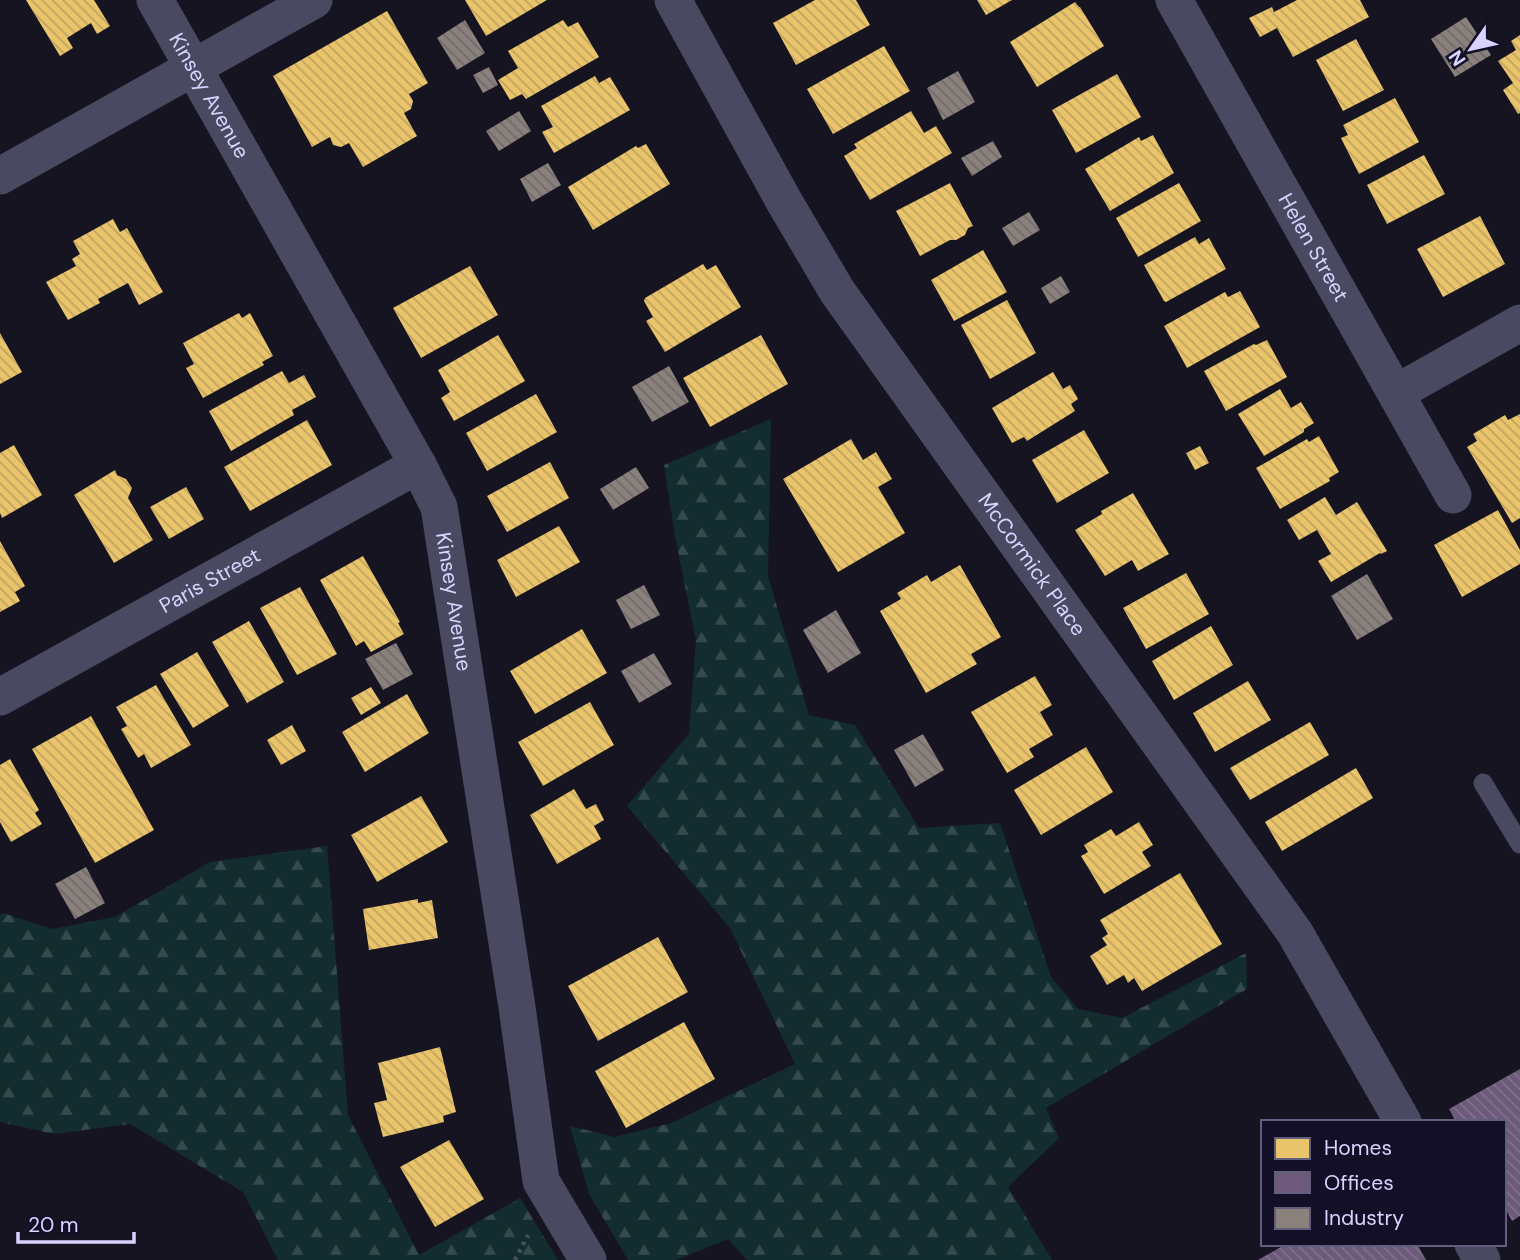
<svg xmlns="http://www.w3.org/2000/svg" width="1520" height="1260" viewBox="0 0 1520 1260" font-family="'DM Sans',sans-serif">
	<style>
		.forest { fill: url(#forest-firs) }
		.homes { fill: url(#homes-back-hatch) }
		.offices { fill: url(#offices-back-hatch) }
		.industry { fill: url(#industry-back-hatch) }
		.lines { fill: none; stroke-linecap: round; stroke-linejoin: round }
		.path { stroke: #44505f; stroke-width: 4.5; stroke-dasharray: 3.5 5; stroke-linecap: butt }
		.lane { stroke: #4a4962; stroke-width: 19 }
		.street { stroke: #4a4962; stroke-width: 37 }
		.labels { text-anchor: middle; stroke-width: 7; stroke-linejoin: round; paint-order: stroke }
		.street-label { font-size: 21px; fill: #d9d4ff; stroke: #130f26 }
	</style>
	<defs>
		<pattern id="forest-firs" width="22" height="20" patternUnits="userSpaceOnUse" patternTransform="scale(1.75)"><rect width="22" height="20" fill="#132c2d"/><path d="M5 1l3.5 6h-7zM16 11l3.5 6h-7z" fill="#354a4c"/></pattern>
		<pattern id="homes-back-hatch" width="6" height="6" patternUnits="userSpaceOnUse" patternTransform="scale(1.75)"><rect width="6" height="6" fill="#e9c46a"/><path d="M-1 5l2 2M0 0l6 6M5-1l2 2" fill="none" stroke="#bfa362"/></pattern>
		<pattern id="offices-back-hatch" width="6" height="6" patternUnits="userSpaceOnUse" patternTransform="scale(1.75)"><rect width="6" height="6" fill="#6d597a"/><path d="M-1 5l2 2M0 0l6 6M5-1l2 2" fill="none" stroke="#81708e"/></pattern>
		<pattern id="industry-back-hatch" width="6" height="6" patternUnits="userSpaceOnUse" patternTransform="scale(1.75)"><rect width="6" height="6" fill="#8a817c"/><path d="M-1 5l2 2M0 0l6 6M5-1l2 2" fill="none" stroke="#706a6b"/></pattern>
	</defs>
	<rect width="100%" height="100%" fill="#161421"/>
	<path class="forest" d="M771,419l-3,157 41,139 46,10 64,103 81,-5 51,154 27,32 44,9 124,-65 1,36 -201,119 13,30 -51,49 44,73h-305l-19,-21 -52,21h-48l-39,-66 -19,-68 45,11 56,-14 124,-59 -65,-136 -103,-122 62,-72 7,-93 -21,-105 -11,-71z
		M327,846l21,269 71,140 101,-57 38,62h-280l-35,-68 -113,-68 -76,10 -54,-12v-207l3,-2 49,16 63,-12 95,-55z"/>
	<path class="homes" d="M26,0h68l16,26 -13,8 -6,-11 -24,15 6,10 -13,8z
		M465,0h82l-61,36z
		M815,0h41l14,25 -74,40 -23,-42z
		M977,0h35l-26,15z
		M1297,0h63l9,17 -76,40 -16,-29 -17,9 -11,-19 23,-11 2,5z
		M1075,2l4,5h1l24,39 -67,41 -27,-45z
		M387,11l41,72 -19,11 4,7 -2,8 -7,4 13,23 -54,31 -14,-24 -8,4 -8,-2 -3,-8 -18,10 -39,-71z
		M563,20l5,7 10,-5 21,35 -73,42 -4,-5 -12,6 -12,-20 20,-12 -10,-17z
		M1520,35v78l-2,1 -15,-24 10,-7 -15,-22 18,-11 -5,-9z
		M1356,39l28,51 -41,21 -27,-51z
		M884,46l26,45 -77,43 -26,-45z
		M1117,74l24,43 -65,36 -24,-43z
		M595,76l4,7 11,-6 20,33 -76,43 -12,-21 11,-5 -12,-21z
		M1395,98l24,44 -60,32 -18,-36 7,-3 -5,-10z
		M911,111l13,22 12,-7 16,27 -82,47 -26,-44 13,-8 -3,-4z
		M1153,135l21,38 -64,38 -25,-42 54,-32 2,4z
		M646,144l24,40 -77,46 -25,-43 68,-41 2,2z
		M1424,155l21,39 -58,30 -20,-39z
		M950,183l23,43 -5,2 -3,7 -9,5h-6l-30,16 -24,-45z
		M1179,183l22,38 -63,36 -22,-39z
		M1480,216l25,48 -62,33 -26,-48z
		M113,219l7,13 7,-4 36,64 -24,13 -11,-22 -30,16 2,4 -32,17 -22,-38 30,-16 -4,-7 8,-5 -7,-13z
		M1195,237l4,7 10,-6 17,31 -60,33 -2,-1 -20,-36z
		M983,250l24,42 -53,29 -23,-41z
		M703,264l4,6 9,-5 25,42 -76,45 -19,-31 7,-4 -9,-16 1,-3z
		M470,266l28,49 -77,43 -28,-50z
		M1240,291l20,36 -73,41 -23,-42 61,-34 3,5z
		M1007,300l29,53 -46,26 -29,-54z
		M239,313l3,5 8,-5 23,43 -11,6 2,3 -61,33 -17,-30 8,-4 -11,-21z
		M0,333l22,39 -22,12z
		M498,335l27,46 -71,40 -13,-23 9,-6 -12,-22z
		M761,335l27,49 -78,43 -27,-49z
		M1267,340l20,37 -61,34 -22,-40 50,-27 2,1z
		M282,371l7,12 15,-8 12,22 -24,13 2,5 -63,36 -22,-40z
		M1053,372l10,17 7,-4 8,14 -7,5 4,7 -48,30 -3,-4 -12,6 -20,-35z
		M1280,389l11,19 10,-6 13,21 -10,6v3l-40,24 -26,-42z
		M536,394l21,38 -70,39 -21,-38z
		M1520,414v104l-8,5 -45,-76 10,-6 -4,-7 32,-19 3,5z
		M307,420l25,45 -82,46 -26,-44z
		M1084,430l25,43 -52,30 -25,-43z
		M1319,436l20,36 -10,6 1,3 -50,28 -24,-41 51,-29 2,3z
		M851,439l12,21 13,-8 16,27 -14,8 27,46 -67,39 -55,-93z
		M14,445l28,50 -40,23 -2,-5v-60z
		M1200,446l9,17 -14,7 -9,-17z
		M550,462l19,36 -62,34 -20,-36z
		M115,470l2,5 9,4 6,9 -4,10 25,42 -39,23 -40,-68z
		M186,487l18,32 -35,20 -19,-32z
		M1133,493l36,61 -31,17 -6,-11 -27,16 -30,-46 27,-16 -1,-3z
		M1325,497l11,18 21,-13 30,49 -6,3 -1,-1 -49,29 -13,-21 13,-7 -14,-24 -18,10 -12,-20z
		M1498,510l22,40v14l-58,33 -28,-52z
		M559,526l21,36 -64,35 -19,-37z
		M0,541l25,45 -10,6 5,9 -20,11z
		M363,556l37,66 -2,1 6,11 -33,18 -7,-11 -8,5 -36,-66z
		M960,565l41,72 -30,17 6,10 -51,29 -46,-82 21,-12 -4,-6 30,-18 4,7z
		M1186,573l23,41 -63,35 -23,-41z
		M300,587l37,67 -40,21 -37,-67z
		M249,621l35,61 -37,21 -35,-61z
		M1211,626l22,39 -59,35 -22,-39z
		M582,629l25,44 -72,41 -25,-43z
		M197,652l32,54 -36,22 -33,-54z
		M1035,676l17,29 -12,7 13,23 -24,14 5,8 -27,16 -36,-61z
		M1248,681l23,39 -56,32 -22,-39z
		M156,685l35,60 -40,23 -7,-14 -6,4 -17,-29 6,-3 -11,-19z
		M371,687l10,16 -20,12 -10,-17z
		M407,694l22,39 -64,39 -23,-40z
		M590,702l24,43 -71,41 -25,-44z
		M91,716l63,114 -59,33 -63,-114z
		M1310,722l19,33 -79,45 -20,-32z
		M292,725l14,26 -25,14 -14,-25z
		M1086,747l27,45 -72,43 -27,-45z
		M10,759l29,51 -4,3 7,11 -31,18 -11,-20v-57z
		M1356,768l17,30 -91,53 -17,-29z
		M574,789l12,20 10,-5 8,16 -10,6 7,13 -44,25 -27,-49z
		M421,796l27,46 -71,40 -26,-47z
		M1139,822l14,23 -11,7 9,14 -47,28 -23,-38 7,-4 -4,-7 27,-16 5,7z
		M1180,873l42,71 -80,47 -8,-13 -6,5 -4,-8 -17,10 -17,-29 17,-11 -5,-7 6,-4 -8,-14z
		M418,899v4l14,-3 6,38 -69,12 -6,-41z
		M658,937l30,55 -90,49 -30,-55z
		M684,1022l31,57 -89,49 -31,-57z
		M440,1047l16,65 -13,4 1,6 -61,15 -9,-34 13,-3 -9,-37z
		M449,1140l35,59 -49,28 -35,-60z"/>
	<path class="offices" d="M1520,1069v147l-8,5 -8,-15v-84h-48l-7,-13z
		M1286,1244h131l9,16h-168z"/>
	<path class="industry" d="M1466,17l25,38 -36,22 -24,-38z
		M465,20l20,33 -28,17 -20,-32z
		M489,67l9,18 -15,8 -10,-18z
		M958,71l17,31 -32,18 -16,-32z
		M519,111l12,20 -32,20 -13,-20z
		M993,141l9,16 -30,19 -11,-18z
		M548,163l13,22 -29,17 -12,-23z
		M1029,212l11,18 -27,16 -11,-18z
		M1061,276l9,16 -20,12 -9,-16z
		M669,366l20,36 -37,20 -20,-35z
		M636,467l13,21 -36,22 -13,-21z
		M1367,574l26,45 -36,21 -26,-44z
		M644,585l16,30 -29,14 -15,-29z
		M836,610l25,43 -33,20 -25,-43z
		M396,643l17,31 -30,16 -18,-31z
		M654,653l18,31 -33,19 -18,-32z
		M923,734l21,36 -29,17 -21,-37z
		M86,867l19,36 -30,16 -20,-35z"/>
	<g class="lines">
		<path class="path" d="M515,1260l13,-25"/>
		<path class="lane" d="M1483,783l37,61"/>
		<g class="street">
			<path id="s1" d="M155,0l263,465 21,42 78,500 24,174 47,79"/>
			<path id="s2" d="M673,0l112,203 52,88 458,642 108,189"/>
			<path id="s3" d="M1174,0l279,495"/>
			<path d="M0,176l314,-176"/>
			<path d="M1396,393l124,-70"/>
			<path id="s4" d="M0,697l418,-232"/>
			<path d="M1473,1244l9,16"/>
		</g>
	</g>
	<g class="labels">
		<g class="street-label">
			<text dy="7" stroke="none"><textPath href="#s1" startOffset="110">Kinsey Avenue</textPath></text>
			<text dy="7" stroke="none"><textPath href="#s3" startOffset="284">Helen Street</textPath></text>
			<text dy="7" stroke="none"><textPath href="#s2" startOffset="670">McCormick Place</textPath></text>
			<text dy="7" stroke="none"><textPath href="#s4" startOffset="240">Paris Street</textPath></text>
			<text dy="7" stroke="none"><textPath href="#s1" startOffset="677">Kinsey Avenue</textPath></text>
		</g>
	</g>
	<rect x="1261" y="1120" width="245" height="126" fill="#130f26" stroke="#625e7d" stroke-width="2"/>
	<rect x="1275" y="1138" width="35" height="21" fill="#e9c46a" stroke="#625e7d" stroke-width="2"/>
	<text x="1324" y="1155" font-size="21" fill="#d9d4ff">Homes</text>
	<rect x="1275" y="1172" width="35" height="21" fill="#6d597a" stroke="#625e7d" stroke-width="2"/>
	<text x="1324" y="1190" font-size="21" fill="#d9d4ff">Offices</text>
	<rect x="1275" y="1208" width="35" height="21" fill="#8a817c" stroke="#625e7d" stroke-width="2"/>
	<text x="1324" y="1225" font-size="21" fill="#d9d4ff">Industry</text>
	<g transform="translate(1471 49) rotate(236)" stroke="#130f26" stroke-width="5" paint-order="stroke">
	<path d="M0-5L12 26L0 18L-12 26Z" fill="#d9d4ff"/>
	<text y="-10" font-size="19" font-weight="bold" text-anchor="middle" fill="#d9d4ff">N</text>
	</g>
	<path d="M18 1232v10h116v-10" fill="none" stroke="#d9d4ff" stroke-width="3.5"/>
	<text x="28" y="1232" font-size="21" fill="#d9d4ff" stroke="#130f26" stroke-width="5" paint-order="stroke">20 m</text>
</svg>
